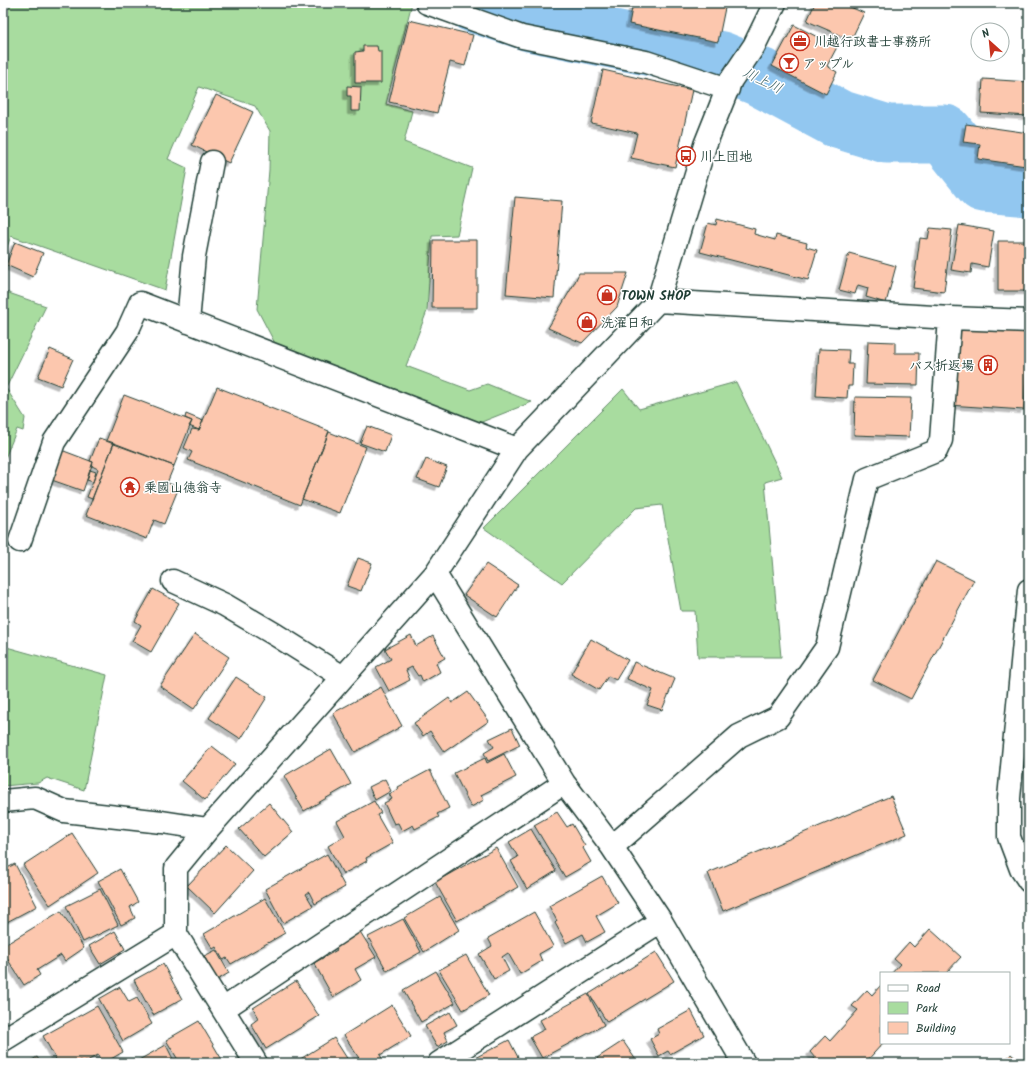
<svg xmlns="http://www.w3.org/2000/svg" width="1032" height="1066" viewBox="0 0 1032 1066" font-family="Kalam,'Klee One',sans-serif">
	<style>
		.green { fill: #a8dc9f; stroke: #648c6a }
		.lines { fill: none; stroke-linecap: round; stroke-linejoin: round }
		.river { stroke: #92c7f0; stroke-width: 59 }
		.building { fill: #fcc7ae; stroke: #1f3d34; filter: url(#shadow) }
		.minor-casing { stroke: #1f3d34; stroke-width: 25 }
		.minor { stroke: #fff; stroke-width: 22 }
		.labels { text-anchor: middle; stroke-width: 3; stroke-linejoin: round; paint-order: stroke }
		.poi-label { font-size: 13px; font-weight: bold; fill: #1f3d34; stroke: #fff; text-anchor: start }
		.water-label { font-size: 14px; font-style: italic; fill: #3c6063; stroke: #fff }
	</style>
	<defs>
		<filter id="shadow"><feDropShadow dx="-3.5" dy="3.5" stdDeviation="0" flood-color="#0004"/></filter>
	</defs>
	<rect width="100%" height="100%" fill="#fff"/>
	<filter id="ink" filterUnits="userSpaceOnUse"><feTurbulence type="fractalNoise" baseFrequency=".025" numOctaves="2"/><feDisplacementMap in="SourceGraphic" scale="8" xChannelSelector="R" yChannelSelector="G"/><feConvolveMatrix kernelMatrix="1 2 1 2 8 2 1 2 1" color-interpolation-filters="sRGB"/></filter>
	<g filter="url(#ink)">
		<path class="green" d="M3,3h409l-26,101 26,7 -8,31 68,26 -15,67 -25,1 -5,75 -21,55 64,24 17,-6 45,18 -58,23 -195,-74 -22,-42 12,-139 1,-39 -15,-25 -56,-19 -31,72 19,9 -22,122 -154,-54 -8,22z
			M3,291l43,15 -40,82 19,30 -2,13 -6,-2 -14,34z
			M736,382l46,95 -17,5 16,175h-83l-3,-46h-14l-19,-106 -26,3 -74,75 -78,-55 139,-139 16,20z
			M3,646l104,29 -23,115 -37,-12 -9,5 -35,3z"/>
		<g class="lines">
			<path class="river" d="M473,3l57,19 191,39 39,16 78,42 49,15h58l39,49 45,4"/>
		</g>
		<path class="building" d="M633,3h93l-8,39 -89,-18z
			M815,3h26l23,10 -13,27 -44,-19z
			M409,20l64,15 -8,31 -15,-4 -13,51 -48,-11z
			M794,25l43,22 -10,19 10,6 -11,22 -54,-28z
			M363,46h14l1,5h3v32h-26v-31l8,-1z
			M603,70l89,20 -17,77 -44,-9 6,-25 -46,-10z
			M983,79l46,3v34l-48,-3z
			M347,86l14,1 -1,24h-9v-15h-4z
			M216,95l37,17 -24,51 -37,-18z
			M966,124l63,9 -3,33 -48,-7 2,-15 -17,-2z
			M515,197l47,4 -8,97 -48,-4z
			M717,219l38,10 -1,5 21,6 1,-5 31,8 -1,4 11,3 -9,30 -108,-28 8,-29 8,2z
			M959,225l35,6 -6,36 -16,-3 -1,9 -20,-3z
			M930,228l22,2 -8,62 -31,-4 7,-50 8,1z
			M433,240h44v68h-45z
			M998,241h31v50h-31z
			M15,242l28,11 -10,24 -27,-12z
			M849,253l47,13 -10,37 -20,-6 2,-9 -10,-3 -3,9 -16,-4z
			M579,273h49l-11,34 -35,36 -34,-15 26,-44z
			M953,320l76,4 -5,86 -76,-5z
			M868,341l27,1v11h24l-1,32 -52,-1z
			M50,349l23,10 -12,27 -23,-9z
			M819,349l30,1 -1,14h5l-1,22h-4l-1,12 -31,-2z
			M217,387l112,44 -29,74 -112,-45 4,-8 -8,-4 8,-19 7,1z
			M124,395l68,26 -18,45 -68,-25z
			M855,397l56,1 -2,39 -55,-2z
			M186,414l17,7 -4,9 -10,-4 3,-5 -7,-3z
			M367,426l24,9 -6,17 -25,-9z
			M329,432l37,15 -26,66 -38,-14z
			M99,438l15,5 -22,56 -5,-2 11,-28 -6,-3 1,-4 -3,-1z
			M114,443l60,23 -7,17 12,4 -15,37 -10,-4 -7,19 -61,-24z
			M56,448l37,14 -10,29 -37,-13z
			M426,459l21,8 -8,20 -22,-8z
			M90,470l6,2 -3,10 -6,-2z
			M358,558l14,5 -11,28 -14,-5z
			M936,561l38,19 -63,119 -38,-19z
			M486,564l32,21 -21,32 -33,-22z
			M153,589l26,14 -28,49 -19,-11 9,-16 -6,-4z
			M195,634l34,23 -35,52 -34,-23z
			M411,635l5,11 17,-10 12,22 -9,5 4,9 -17,10 -3,-7 -2,1 -6,-9 -6,3 4,10 -21,11 -13,-24 15,-8 -6,-10z
			M591,639l37,21 -12,20 -8,-4 -9,14 -28,-16z
			M634,662l41,17 -13,31 -15,-5 6,-15 -26,-11z
			M236,677l31,20 -26,42 -32,-21z
			M381,687l21,39 -47,26 -22,-39z
			M468,692l21,29 -45,31 -14,-21 -7,5 -9,-13 35,-25 3,5z
			M512,728l8,17 -32,16 -4,-8 10,-6 -5,-8z
			M212,746l23,18 -30,36 -23,-19z
			M331,749l20,35 -47,27 -20,-35z
			M504,754l12,23 -35,18 3,5 -13,7 -17,-34 31,-15 2,5z
			M430,770l19,38 -12,6 2,3 -24,12 -2,-4 -11,6 -4,-8 -4,1 -10,-21 8,-4 -3,-5 10,-5 -1,-2z
			M385,779l6,12 -16,9 -6,-13z
			M891,796l16,38 -184,77 -15,-38z
			M374,801l7,12 -4,2 16,28 -27,15 1,3 -24,13 -15,-28 17,-10 -8,-15z
			M269,803l24,29 -29,25 -25,-28z
			M557,812l10,15 5,-3 13,22 -2,2 8,14 -26,15 -31,-52z
			M531,829l25,42 -29,18 -16,-28 7,-4 -9,-15z
			M72,833l26,40 -48,32 -27,-40z
			M226,845l27,26 -38,42 -28,-27z
			M496,848l22,39 -61,34 -22,-39z
			M327,854l18,33 -30,17 -6,-12 -3,2 7,12 -30,17 -18,-34z
			M15,864l22,42 -34,18v-54z
			M120,869l18,33 -8,5 5,11 -14,7 -23,-44z
			M602,876l16,27 -22,13 9,16 -18,10 -4,-8 -17,9 -11,-20 2,-2 -8,-15z
			M100,889l18,36 -35,17 -17,-36z
			M440,897l19,33 -35,22 -20,-34z
			M265,898l20,35 -54,31 -4,-6 -4,2 -7,-13 -3,2 -9,-15z
			M61,911l23,37 -19,13 -4,-6 -24,15 3,5 -16,10 -21,-33v-6z
			M534,912l19,34 -14,8 3,7 -22,13 -12,-21 -6,4 7,14 -15,8 -15,-25 13,-8 -4,-8z
			M403,919l18,33 -34,19 -19,-34z
			M930,929l31,28 -15,16h-54l8,-9 -6,-5 15,-17 5,5z
			M359,930l17,27 -21,12 6,11 -28,17 -19,-34 23,-13 -3,-6z
			M115,931l10,18 -25,15 -11,-18z
			M216,950l13,23 -12,7 -13,-24z
			M656,952l18,29 -67,41 -18,-28z
			M466,955l23,40 -26,15 -24,-40z
			M163,964l19,35 -29,16 -19,-35z
			M436,971l19,32 -34,19 -18,-32z
			M296,981l23,35 -53,33 -15,-25 8,-6 -6,-10z
			M881,985v58h2l-18,20h-55l5,-5 -5,-6 15,-16 5,5 28,-31 -6,-4 15,-16 5,5z
			M120,987l9,15 8,-4 15,26 -29,17 -24,-42z
			M588,994l16,31 -62,33 -12,-21 15,-8 -5,-9z
			M392,1005l19,31 -31,19 3,5 -6,3h-15l-18,-28z
			M97,1006l26,46 -19,11h-2l-4,-8 -15,8 -3,-3 -4,3h-18l-15,-27z
			M691,1010l13,25 -34,19 -2,-3 -9,5 -9,-17 9,-5 -2,-5z
			M450,1012l7,13 -13,7 4,9 -11,6 -12,-21z
			M199,1021l25,42h-44l-14,-23z
			M334,1038l16,25h-56z
			M509,1040l12,23h-51l-1,-2z
			M623,1041l15,22h-38l-3,-5z
			M166,1045l9,18h-37l-1,-2z
			M1011,1054l10,9h-18z
			M37,1057l4,6h-14z"/>
		<g class="lines">
			<defs>
				<path id="minor" d="M427,3l95,34 124,25 82,27
					M658,301l293,17 78,3
					M188,322l6,-66 18,-94
					M20,541l34,-99 73,-110 13,-29 377,146
					M435,574l129,209 48,64 49,74 83,142
					M173,581l52,24 51,30 67,42
					M1029,590l-20,208v39l12,32 8,12
					M3,801l32,-3 29,13 98,11 46,7
					M612,847l127,-111 39,-19 49,-70 40,-168 69,-28 5,-11 9,-122
					M223,1009l341,-226
					M3,1040l173,-106
					M256,1063l-80,-129v-66l32,-39 227,-255 82,-125 141,-148 47,-156 26,-65 23,-34 21,-43
					M439,1063l222,-142"/>
			</defs>
			<use href="#minor" class="minor-casing"/>
			<use href="#minor" class="minor"/>
		</g>
	</g>
	<defs>
		<symbol id="office-ring" viewBox="-11 -11 22 22"><circle r="9.5" fill="#fff" stroke="#c8321e" stroke-width="1.5"/><path d="M-6-3h4V-5.5h4V-3h4V5H-6ZM-1-4.5V-3h2v-1.5ZM-6 0V1H6V0Z" fill="#c8321e"/></symbol>
		<symbol id="bar-ring" viewBox="-11 -11 22 22"><circle r="9.5" fill="#fff" stroke="#c8321e" stroke-width="1.5"/><path d="M-6-5H6L.8 .8V4.5H3.5V6h-7V4.5H-.8V.8Z" fill="#c8321e"/></symbol>
		<symbol id="bus-ring" viewBox="-11 -11 22 22"><circle r="9.5" fill="#fff" stroke="#c8321e" stroke-width="1.5"/><path d="M-5-6H5V4H4V6H2V4H-2V6H-4V4H-5ZM-3.5-4V0h7V-4ZM-3.5 1.2v1.5H-2V1.2ZM2 1.2v1.5H3.5V1.2Z" fill="#c8321e"/></symbol>
		<symbol id="shop-ring" viewBox="-11 -11 22 22"><circle r="9.5" fill="#fff" stroke="#c8321e" stroke-width="1.5"/><path d="M-5-2.5h2.3a2.7 3.5 0 0 1 5.4 0H5L5.5 6h-11ZM-1.5-2.5h3a1.5 2.3 0 0 0-3 0Z" fill="#c8321e"/></symbol>
		<symbol id="building-ring" viewBox="-11 -11 22 22"><circle r="9.5" fill="#fff" stroke="#c8321e" stroke-width="1.5"/><path d="M-4-6H4V6H1V3H-1V6H-4ZM-2.5-4.3h1.7v1.8h-1.7ZM.8-4.3h1.7v1.8H.8ZM-2.5-1h1.7V.8h-1.7ZM.8-1h1.7V.8H.8Z" fill="#c8321e"/></symbol>
		<symbol id="temple-ring" viewBox="-11 -11 22 22"><circle r="9.5" fill="#fff" stroke="#c8321e" stroke-width="1.5"/><path d="M0-6L5-2H3V0L6.5 2.5H4V6H1.5V3h-3V6H-4V2.5H-6.5L-3 0V-2H-5Z" fill="#c8321e"/></symbol>
	</defs>
	<g fill-rule="evenodd">
		<use href="#office-ring" x="789" y="30" width="22" height="22"/>
		<use href="#bar-ring" x="778" y="52" width="22" height="22"/>
		<use href="#bus-ring" x="675" y="145" width="22" height="22"/>
		<use href="#shop-ring" x="596" y="284" width="22" height="22"/>
		<use href="#shop-ring" x="576" y="311" width="22" height="22"/>
		<use href="#building-ring" x="977" y="354" width="22" height="22"/>
		<use href="#temple-ring" x="119" y="476" width="22" height="22"/>
	</g>
	<g class="labels">
		<g class="poi-label">
			<text x="814" y="46">川越行政書士事務所</text>
			<text x="803" y="68">アップル</text>
			<text x="700" y="161">川上団地</text>
			<text x="621" y="300">TOWN SHOP</text>
			<text x="601" y="327">洗濯日和</text>
			<text x="974" y="370" text-anchor="end">バス折返場</text>
			<text x="144" y="492">乗國山徳翁寺</text>
		</g>
		<g class="water-label">
			<text transform="translate(763 80) rotate(26)" y="5">川上川</text>
		</g>
	</g>
	<rect width="1032" height="1066" fill="none" stroke="#fff" stroke-width="16"/>
	<rect x="8" y="8" width="1016" height="1050" fill="none" stroke="#1f3d34" stroke-width="1.5" filter="url(#ink)"/>
	<rect x="880" y="972" width="130" height="72" fill="#ffffff" stroke="#a5b1ae"/>
	<rect x="888" y="985" width="20" height="6" fill="#ffffff" stroke="#a5b1ae"/>
	<text x="916" y="992" font-size="12" fill="#1f3d34">Road</text>
	<rect x="888" y="1002" width="20" height="12" fill="#a8dc9f" stroke="#a5b1ae"/>
	<text x="916" y="1012" font-size="12" fill="#1f3d34">Park</text>
	<rect x="888" y="1022" width="20" height="12" fill="#fcc7ae" stroke="#a5b1ae"/>
	<text x="916" y="1032" font-size="12" fill="#1f3d34">Building</text>
	<g transform="translate(990 42) rotate(333)"><circle r="19" fill="#ffffff" stroke="#a5b1ae"/>
	<path d="M0-3L7 15L0 10L-7 15Z" fill="#c8321e"/>
	<text y="-6" font-size="11" font-weight="bold" text-anchor="middle" fill="#1f3d34">N</text>
	</g>
</svg>
